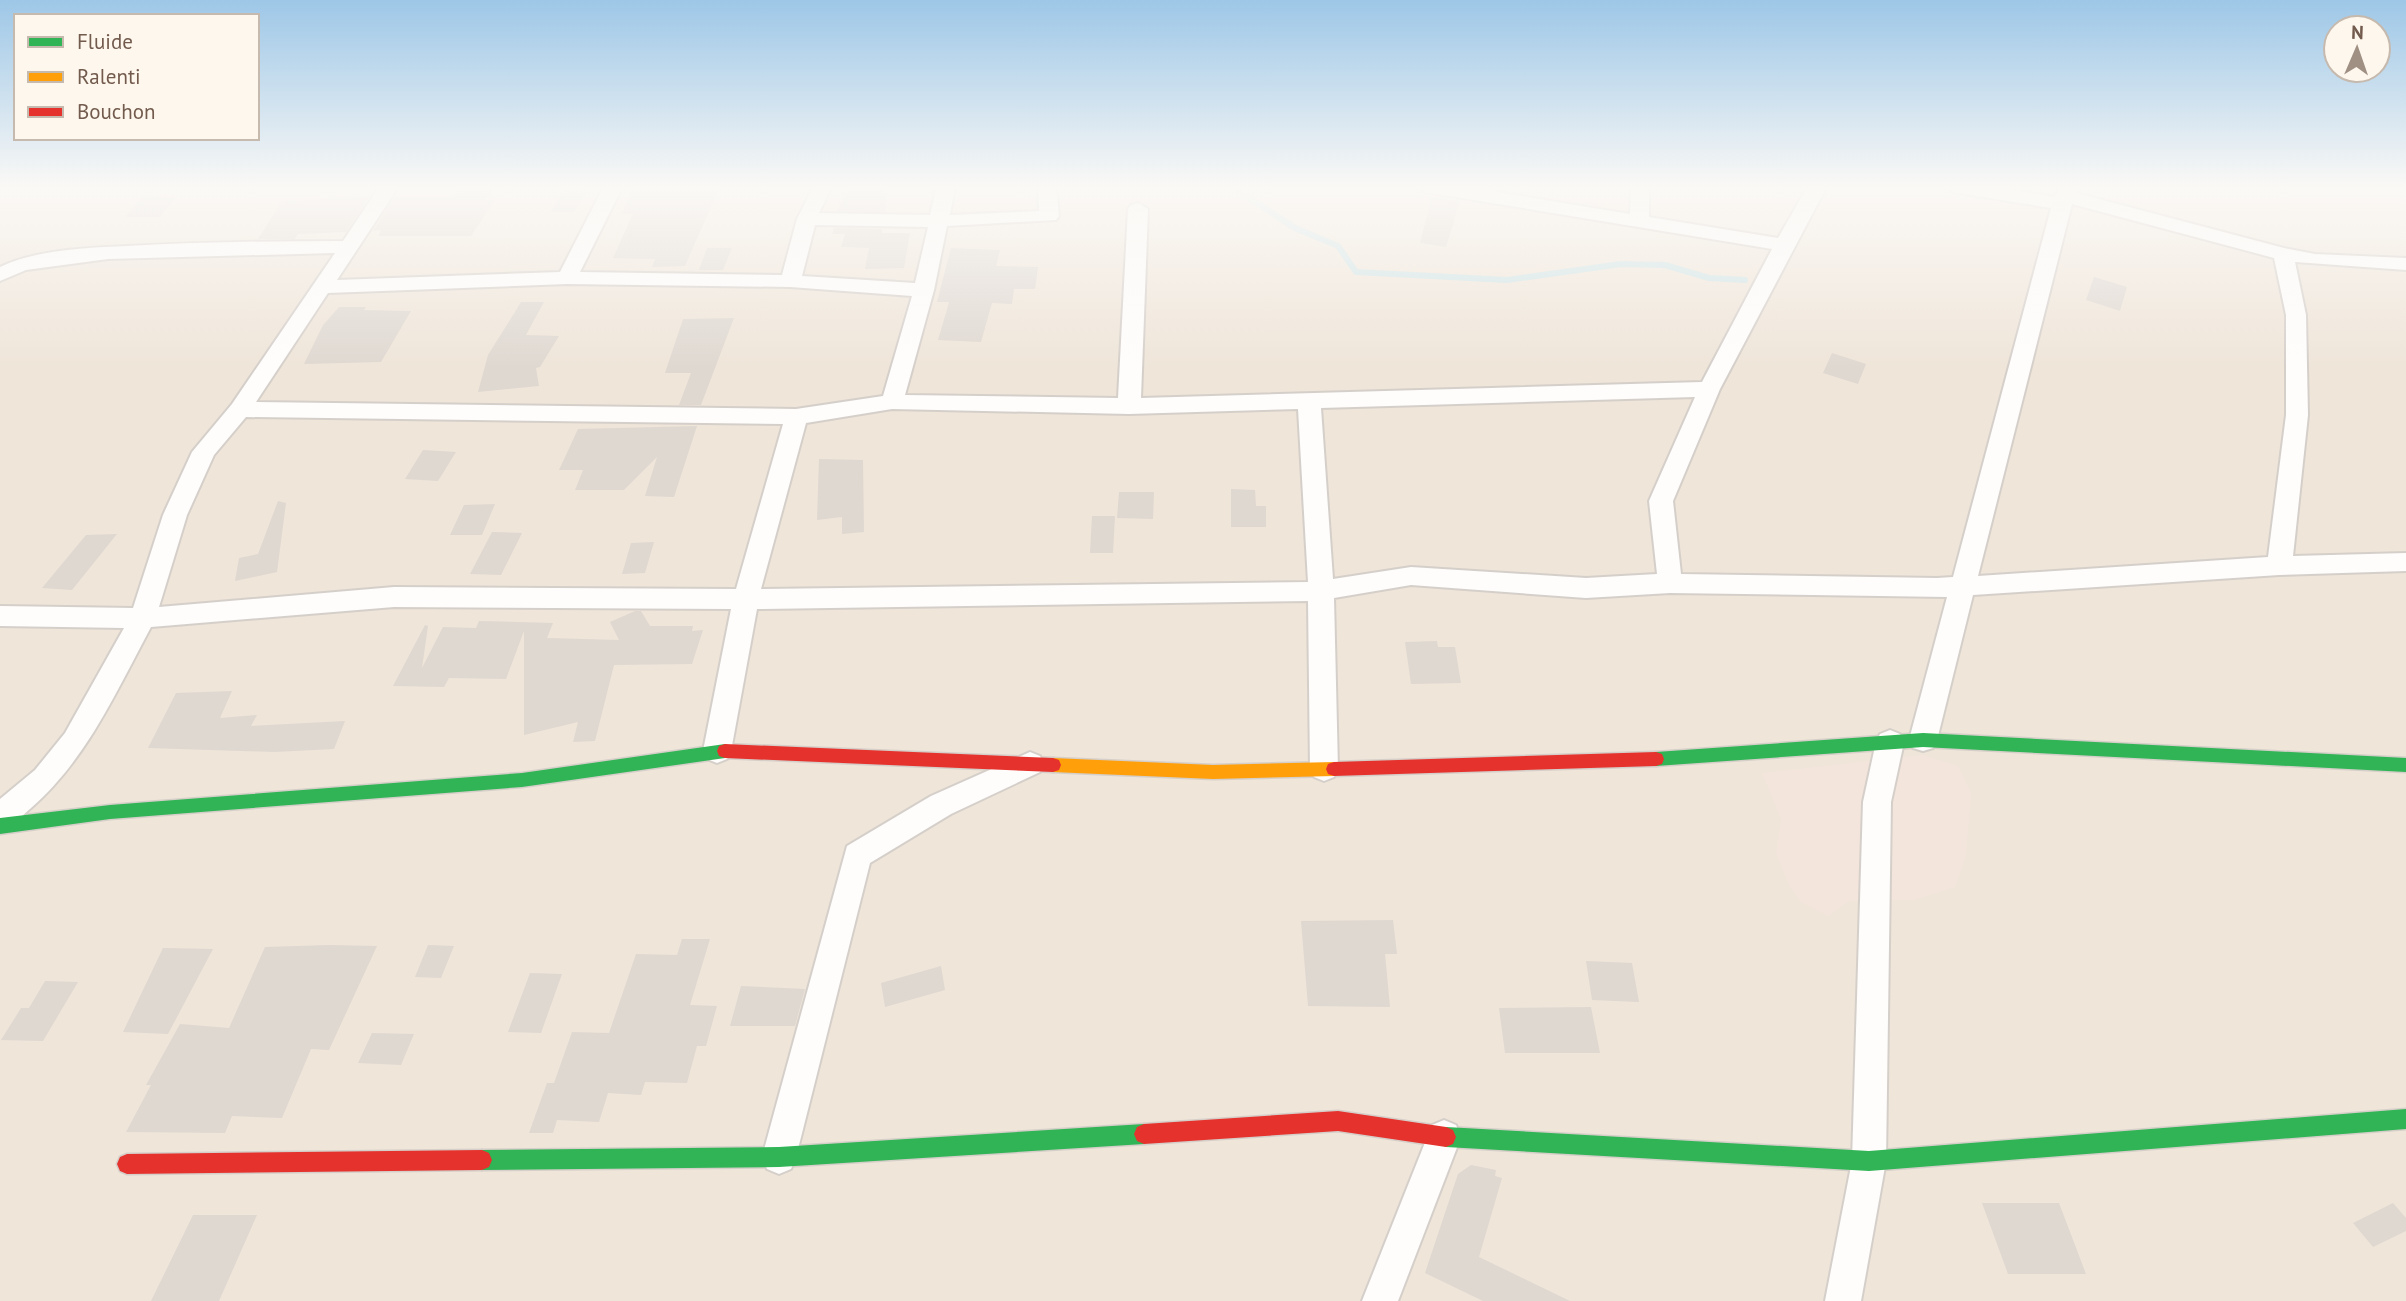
<svg xmlns="http://www.w3.org/2000/svg" width="2406" height="1301" viewBox="0 0 2406 1301" font-family="'PT Sans',sans-serif">
	<style>
		.residential { fill: #efe5d9 }
		.commercial { fill: #f3e5dc }
		.lines { fill: none; stroke-linecap: round; stroke-linejoin: round }
		.stream { stroke: #cee3e5; stroke-width: 6 }
		.building { fill: #dfd8d1 }
		.street-casing { stroke: #d5cfca; stroke-width: 4 }
		.fast-casing { stroke: #d6cfc9; stroke-width: 3 }
		.slow-casing { stroke: #d6cfc9; stroke-width: 3 }
		.jam-casing { stroke: #d6cfc9; stroke-width: 3 }
		.street { fill: #fefdfc; fill-rule: evenodd }
		.fast { fill: #30b455; fill-rule: evenodd }
		.slow { fill: #ff9f0a; fill-rule: evenodd }
		.jam { fill: #e5322d; fill-rule: evenodd }
	</style>
	<rect width="100%" height="100%" fill="#f6f2eb"/>
	<path class="residential" d="M0,186h2406v1115h-2406z"/>
	<path class="commercial" d="M1923,755l35,11 13,27 -5,63 -11,31 -41,13 -65,1 -21,15 -27,-14 -12,-17 -13,-32 5,-34 -19,-46z"/>
	<g class="lines">
		<path class="stream" d="M1231,186l64,42 43,18 18,26 151,8 114,-16 44,1 44,13 36,2"/>
	</g>
	<path class="building" d="M462,186h33l-10,14h10l-24,36h-93l3,-6 -8,1 22,-34h59z
		M697,186h23l-35,80 -33,1 3,-8 -42,-1 20,-44h-12l13,-25 61,2z
		M564,190h23l-13,22h-23z
		M887,190l-2,22 -47,-1 5,-19z
		M143,196l33,1 -16,20h-35z
		M369,197l-23,35 -48,2 -3,5h-37l24,-38z
		M1432,197l28,4 -14,46 -26,-4z
		M834,228l48,1v4h28l-6,35 -39,1 4,-21 -28,-1 4,-13h-13z
		M707,248h25l-9,22h-24z
		M951,248l49,2 -4,16 42,1 -3,22h-21l-2,15 -20,-1 -11,39 -43,-2 11,-38h-12z
		M2094,277l33,10 -7,24 -34,-11z
		M521,302h23l-18,33 33,1 -19,31 -4,1 3,18 -61,6 10,-37z
		M339,307h27l-2,3 47,1 -30,51 -77,2 19,-39z
		M734,318l-33,87h-22l12,-32h-26l18,-54z
		M1832,353l34,11 -8,20 -35,-11z
		M697,426l-23,71 -29,-1 12,-39 -33,33h-49l8,-20h-24l19,-41z
		M423,450l33,2 -18,29 -33,-2z
		M819,459l44,1 1,72 -22,2v-17l-25,3z
		M1231,489l24,1 1,16h10v21h-35z
		M1119,492h35l-1,27 -36,-1z
		M278,501l8,2 -9,69 -42,9 4,-23 19,-4z
		M495,504l-13,31h-32l14,-30z
		M1092,516h23l-2,37h-23z
		M492,532l30,1 -21,42 -31,-1z
		M117,534l-45,56 -30,-2 44,-53z
		M654,542l-9,31 -23,1 9,-31z
		M635,611h6l9,15h43l-1,5 11,-1 -11,34 -78,1 -19,76 -22,1 5,-20 -54,13v-104l-18,48 -57,-1 -5,9 -51,-1 32,-61 3,1 -6,42 21,-41 33,1 3,-7 74,2 -6,15 72,2 -9,-18z
		M1437,641l1,6h17l6,36 -50,1 -6,-42z
		M232,691l-12,27 37,-3 -6,11 94,-5 -11,28 -60,3 -126,-4 28,-55z
		M1393,920l4,34h-12l5,53 -82,-1 -7,-85z
		M682,939h28l-20,66 27,1 -11,40h-9l-10,37 -42,-1 -4,13 -33,-2 -9,29 -42,-2 -4,13h-24l18,-50h7l18,-51 37,1 27,-79 41,1z
		M328,945l49,1 -48,104 -18,-1 -29,69 -50,-2 -7,17 -99,-1 25,-47h-5l34,-61 49,4 36,-81z
		M428,945l26,1 -13,32 -26,-1z
		M163,948l50,1 -45,85 -45,-2z
		M1586,961l46,2 7,39 -47,-2z
		M941,966l4,24 -60,17 -4,-24z
		M530,973l32,1 -21,59 -33,-1z
		M45,981l33,1 -35,59 -42,-1 20,-32h8z
		M741,986l64,3 -10,37h-65z
		M1591,1007l9,46h-95l-6,-45z
		M372,1033l42,1 -13,31 -43,-2z
		M1471,1165l25,5 -1,6 7,2 -23,79 91,44h-87l-58,-28 33,-99z
		M1982,1203h77l27,71h-78z
		M2393,1203l13,15v13l-33,16 -20,-24z
		M193,1215h64l-38,86h-68z"/>
	<g class="lines">
		<defs>
			<path id="street" d="M380,186h19l-62,94 223,-8 44,-86h19l-43,86 202,3 15,-56 17,-33h18l-13,27 111,2 7,-29h18l-5,29 89,-4 -1,-25h18l3,30 -3,4 -109,6 -13,64 -29,105 213,3 10,-189 3,-4 7,-2 10,6 -7,189 561,-16 70,-133 -347,-57 -9,-6h44l170,28 1,-28h18v31l129,21 30,-52h19l-107,203 -47,112 8,73 256,4 16,-1 98,-369 -98,-16 -9,-6h44l66,11 8,-11h19l-5,7 208,55 31,6 91,4v12l-111,-8 11,53 2,100 -15,141 113,-3v18l-127,4 -306,20 -36,145 -4,8 -10,3 -10,-3 -4,-8 38,-143 -277,-4 -84,5 -175,-13 -77,13 4,171 -4,8 -10,4 -10,-4 -4,-8 -2,-168 -551,8 -26,142 -4,8 -10,4 -10,-4 -4,-8 28,-142 -337,-2 -243,20c-35,65 -64,132 -120,181 -10,9 -18,17 -31,22v-31l35,-29 30,-37 59,-105 -124,-2v-20l133,2 30,-93 29,-63 40,-48 103,-151 -227,6 -82,11 -26,11v-14c38,-18 86,-19 127,-21 72,-4 144,-5 216,-5zM2072,204l202,54 12,57v100l-18,142 -290,19zM815,225l113,2 -13,56 -113,-7zM567,284l223,3 122,9 -29,100 -87,13 -540,-7 72,-109zM1695,397l-46,104 8,73 -71,4 -175,-11 -78,12 -12,-171zM892,409l237,5 169,-5 10,173 -547,7 45,-166zM246,417l537,7 -47,165 -342,-2 -235,20 28,-92 27,-60z
				M1890,730l10,4 4,8 -13,60 -5,359 -25,140h-36l27,-140 11,-359 13,-60 4,-8z
				M1030,752l10,4 4,8 -4,8 -89,42 -81,49 -74,294 -5,12 -12,5 -12,-5 -5,-12 85,-311 84,-50z
				M1444,1120l12,5 5,12 -63,164h-36l70,-176z"/>
			<path id="fast" d="M1923,733l483,25v14l-483,-25 -267,19 -6,-2 -2,-5 2,-5 6,-2z
				M725,744l6,2 2,5 -2,5 -6,2 -203,29 -412,32 -110,15v-16l110,-13 412,-32z
				M2406,1109v20l-537,42 -423,-24 -7,-3 -3,-7 3,-7 7,-3 423,24z
				M1144,1124l7,3 3,7 -3,7 -7,3 -365,23 -297,3 -7,-3 -3,-7 3,-7 7,-3 297,-3z"/>
			<path id="slow" d="M1053,758l160,7 121,-3 6,2 2,5 -2,5 -6,2 -121,3 -160,-7 -6,-2 -2,-5 2,-5z"/>
			<path id="jam" d="M725,744l328,14 6,2 2,5 -2,5 -6,2 -328,-14 -6,-2 -2,-5 2,-5z
				M1656,752l6,2 2,5 -2,5 -6,2 -322,10 -6,-2 -2,-5 2,-5 6,-2z
				M1338,1111l108,16 7,3 3,7 -3,7 -7,3 -108,-16 -194,13 -7,-3 -3,-7 3,-7 7,-3z
				M482,1150l7,3 3,7 -3,7 -7,3 -355,4 -7,-3 -3,-7 3,-7 7,-3z"/>
		</defs>
		<use href="#street" class="street-casing"/>
		<use href="#fast" class="fast-casing"/>
		<use href="#slow" class="slow-casing"/>
		<use href="#jam" class="jam-casing"/>
		<use href="#street" class="street"/>
		<use href="#fast" class="fast"/>
		<use href="#slow" class="slow"/>
		<use href="#jam" class="jam"/>
	</g>
	<linearGradient id="sky" x2="0" y2="1"><stop stop-color="#9dc7e7"/><stop offset="0.51" stop-color="#fbf9f6"/><stop offset="1" stop-color="#fbf9f6" stop-opacity="0"/></linearGradient>
	<rect width="2406" height="368" fill="url(#sky)"/>
	<rect x="14" y="14" width="245" height="126" fill="#fef7ed" stroke="#c6b9ad" stroke-width="2"/>
	<rect x="28" y="37" width="35" height="10" fill="#30b455" stroke="#c6b9ad" stroke-width="2"/>
	<text x="77" y="49" font-size="21" fill="#725b4d">Fluide</text>
	<rect x="28" y="72" width="35" height="10" fill="#ff9f0a" stroke="#c6b9ad" stroke-width="2"/>
	<text x="77" y="84" font-size="21" fill="#725b4d">Ralenti</text>
	<rect x="28" y="107" width="35" height="10" fill="#e5322d" stroke="#c6b9ad" stroke-width="2"/>
	<text x="77" y="119" font-size="21" fill="#725b4d">Bouchon</text>
	<g transform="translate(2357 49) rotate(2)"><circle r="33" fill="#fef7ed" stroke="#c6b9ad" stroke-width="2"/>
	<path d="M0-5L12 26L0 18L-12 26Z" fill="#a09084"/>
	<text y="-10" font-size="19" font-weight="bold" text-anchor="middle" fill="#725b4d">N</text>
	</g>
</svg>
